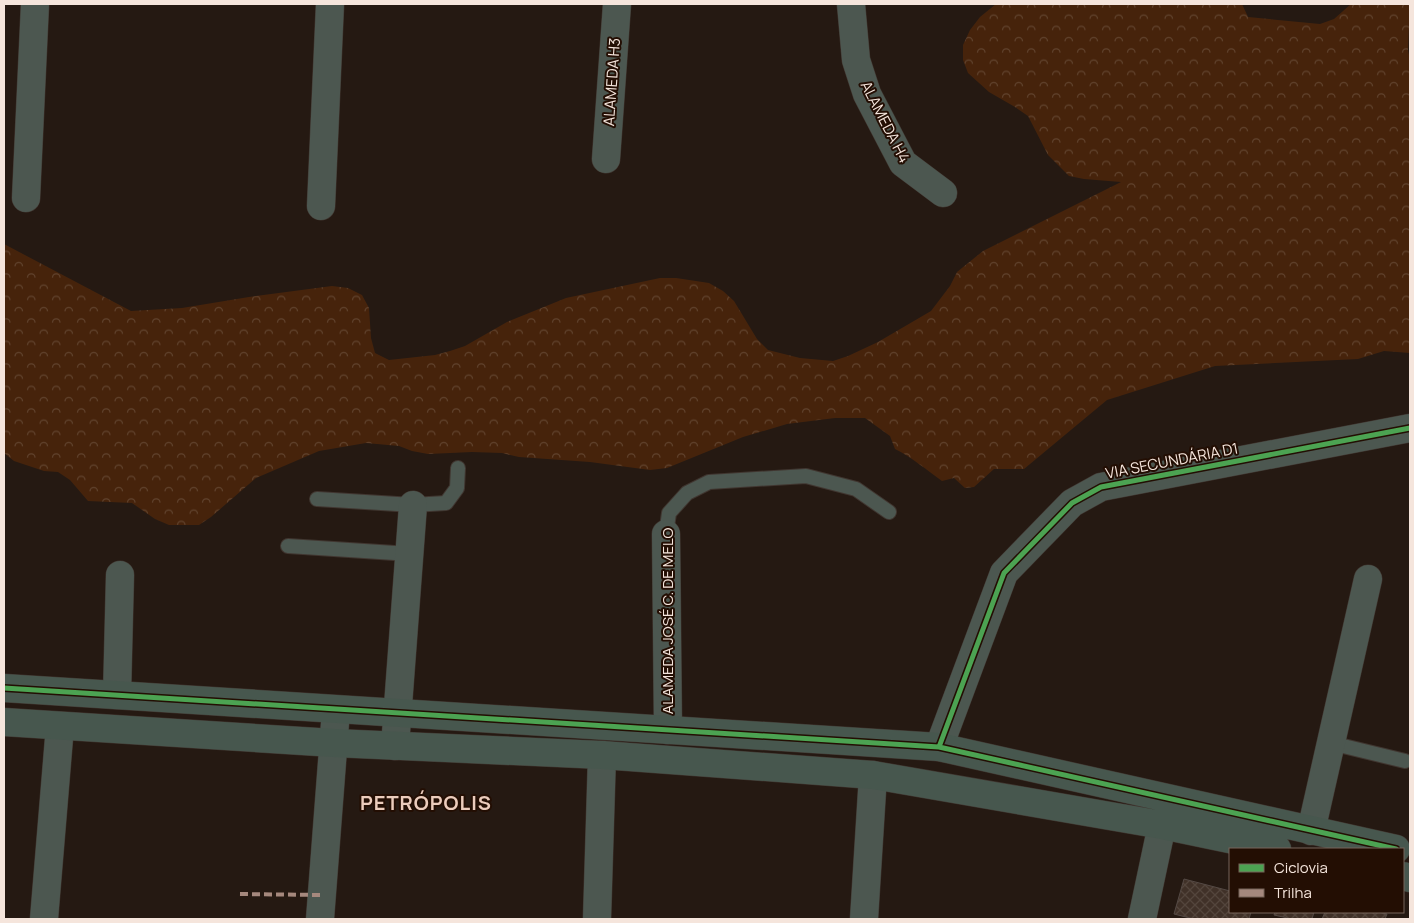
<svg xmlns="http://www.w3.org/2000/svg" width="1414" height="923" viewBox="0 0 1414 923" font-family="Manrope,sans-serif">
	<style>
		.forest { fill: url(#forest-crowns) }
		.building { fill: url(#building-cross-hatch); stroke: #544944 }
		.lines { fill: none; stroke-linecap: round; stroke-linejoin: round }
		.lane-casing { stroke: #403630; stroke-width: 16 }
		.street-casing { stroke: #403630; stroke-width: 29 }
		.secondary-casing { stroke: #403630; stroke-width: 29 }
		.lane { stroke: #4c5750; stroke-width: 14 }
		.street { stroke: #4c5750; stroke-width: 28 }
		.secondary { stroke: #47574e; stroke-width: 28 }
		.quiet { stroke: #a5887d; stroke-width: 4; stroke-dasharray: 8 4; stroke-linecap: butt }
		.cycleway-casing { stroke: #230e03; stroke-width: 8 }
		.cycleway { stroke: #4ca352; stroke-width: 5 }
		.labels { text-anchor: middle; stroke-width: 4; stroke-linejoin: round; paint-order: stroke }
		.street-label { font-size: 15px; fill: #f5e5dc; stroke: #230e03 }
		.district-label { font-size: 20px; font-weight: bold; letter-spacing: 1px; fill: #ebccbc; stroke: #230e03 }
	</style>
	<defs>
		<pattern id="forest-crowns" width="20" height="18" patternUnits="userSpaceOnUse" patternTransform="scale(1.25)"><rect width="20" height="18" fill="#46230b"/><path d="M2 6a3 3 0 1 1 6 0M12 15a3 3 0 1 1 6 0" fill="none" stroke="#61432e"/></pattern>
		<pattern id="building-cross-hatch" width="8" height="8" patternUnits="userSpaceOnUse" patternTransform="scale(1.25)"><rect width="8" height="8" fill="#403128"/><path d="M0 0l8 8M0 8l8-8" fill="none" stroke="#53453c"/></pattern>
	</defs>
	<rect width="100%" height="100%" fill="#251912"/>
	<path class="forest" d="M996,4h246l6,13 72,7 14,-5 17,-15h59l-2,46 2,10v293l-26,-2 -26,8 -143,7 -108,34 -83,69h-30l-20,18 -9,1 -11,-10 -12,3c-14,-10 -32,-25 -47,-32l-5,-13 -25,-18h-30l-48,6 -44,13 -76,31 -17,2 -60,-8 -71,-5 -17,-4 -30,-1 -44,2 -16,-3 -13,-5 -33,-3 -47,8 -63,27 -45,39 -12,8h-30l-14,-6 -23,-16 -44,-2 -18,-21 -12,-8 -14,-1 -30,-10 -10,-8v-209l127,67 51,-3 67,-11 83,-11 16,2 14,7 7,13 2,30 4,15 14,7 46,-5 15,-4 15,-5 42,-24 59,-24 94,-20h16l33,5 14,8 11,10 23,38 11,11 32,8 33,3 15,-5 30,-14 53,-31 19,-25 7,-14 26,-21 138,-69 -37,-3 -15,-3 -21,-21 -20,-39 -13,-9 -26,-15 -21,-19 -5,-13v-15l7,-15 10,-13z"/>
	<path class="building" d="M1184,879l46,12v21h21l-2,7h-55l-20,-5z
		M1275,912h39l-2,7h-20l-18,-4z
		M1325,912h53l9,2 -2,5h-63z"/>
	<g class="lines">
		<defs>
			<path id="lane" d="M317,499l96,6 33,-2 11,-15 1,-20
				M666,534l3,-21 18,-20 22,-11 97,-6 50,13 33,23
				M288,546l122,8
				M1331,743l74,18"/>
			<path id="street" d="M851,4l5,56 11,34 36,69 40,30
				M606,159l11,-155
				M26,198l9,-194
				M321,206l9,-202
				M666,534l2,196
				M117,695l3,-120
				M395,746l18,-241
				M939,747l65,-174 68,-70 29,-16 309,-59
				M1311,831l57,-252
				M44,919l16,-193
				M320,919l16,-209
				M597,919l5,-164
				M864,919l9,-144
				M1142,919l20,-94"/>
			<path id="secondary" d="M4,688l935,59 457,102
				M4,722l330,21 268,12 271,20 289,50 115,24
				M1403,876l7,2"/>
		</defs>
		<use href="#lane" class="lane-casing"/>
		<use href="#street" class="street-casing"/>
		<use href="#secondary" class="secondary-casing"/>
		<use href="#lane" class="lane"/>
		<use href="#street" class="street"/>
		<use href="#secondary" class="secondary"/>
		<path class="quiet" d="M240,894l82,1"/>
		<defs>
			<path id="cycleway" d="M4,688l935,59 457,102
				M939,747l65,-174 68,-70 29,-16 309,-59"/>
		</defs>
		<use href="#cycleway" class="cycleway-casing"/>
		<use href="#cycleway" class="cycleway"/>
	</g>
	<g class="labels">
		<g class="street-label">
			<text transform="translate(612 82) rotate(-86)" y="5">ALAMEDA H3</text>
			<text transform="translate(885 122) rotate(63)" y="5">ALAMEDA H4</text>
			<text transform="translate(1172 461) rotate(-11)" y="5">VIA SECUNDÁRIA D1</text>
			<text transform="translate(668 621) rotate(-90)" y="5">ALAMEDA JOSÉ C. DE MELO</text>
		</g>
		<g class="district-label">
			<text x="426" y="810">PETRÓPOLIS</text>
		</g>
	</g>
	<rect width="1414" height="923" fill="none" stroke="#f5e5dc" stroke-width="10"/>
	<rect x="1229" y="848" width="175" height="65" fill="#230e03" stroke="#77645a"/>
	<rect x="1239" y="864" width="25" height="8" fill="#4ca352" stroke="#77645a"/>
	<text x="1274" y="873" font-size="15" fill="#f5e5dc">Ciclovia</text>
	<rect x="1239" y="889" width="25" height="8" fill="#a5887d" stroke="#77645a"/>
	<text x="1274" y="898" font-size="15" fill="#f5e5dc">Trilha</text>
</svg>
